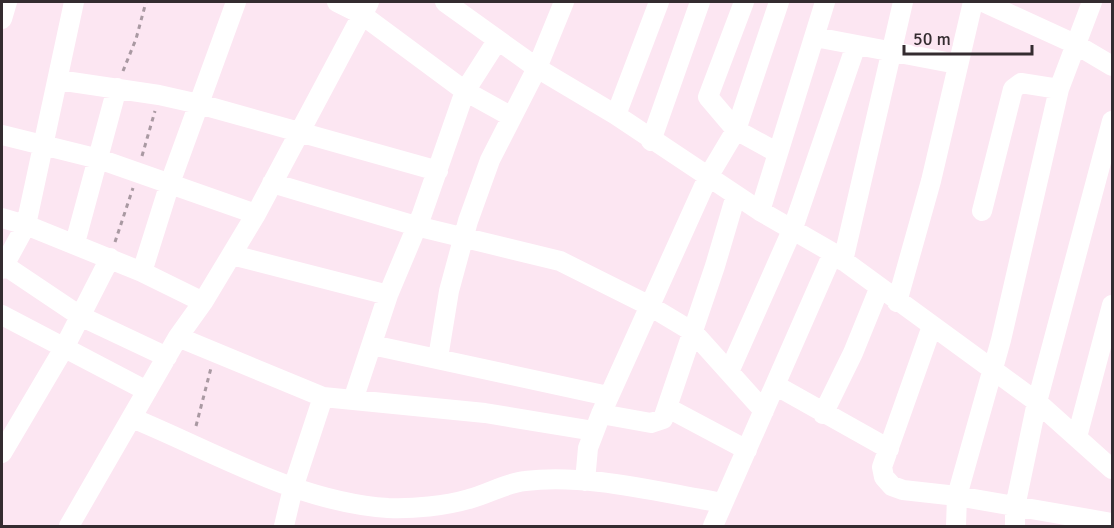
<svg xmlns="http://www.w3.org/2000/svg" width="1114" height="528" viewBox="0 0 1114 528" font-family="Signika,sans-serif">
	<style>
		.lines { fill: none; stroke-linecap: round; stroke-linejoin: round }
		.path { stroke: #a999a2; stroke-width: 3; stroke-dasharray: 4.5 4.5; stroke-linecap: butt }
		.minor { stroke: #fff; stroke-width: 20 }
	</style>
	<rect width="100%" height="100%" fill="#fce6f2"/>
	<g class="lines">
		<path class="path" d="M123,71l13,-32 10,-37
			M142,156l13,-45
			M115,242l18,-54
			M196,426l15,-58"/>
		<path class="minor" d="M74,2l-48,223 116,47 61,30
			M337,2l24,12 104,77 32,-50
			M445,2l92,66 79,47 144,96 73,42 204,149 75,67
			M744,2l-36,95 28,33 42,23
			M983,2l92,42 37,22
			M2,19l5,-17
			M815,37l142,27
			M58,80l101,15 40,9 239,67
			M616,115l43,-113
			M2,135l97,24 157,55
			M651,141l49,-139
			M272,183l144,43 144,35 88,44 45,27 71,79
			M760,211l65,-209
			M982,211l31,-122 8,-6 38,6
			M2,218l24,7 -24,44
			M75,243l42,-155
			M232,255l156,40
			M843,261l60,-259
			M4,265l76,51 87,41
			M142,272l28,-89 66,-181
			M897,302l34,-121 42,-179
			M2,315l145,76
			M932,326l-50,141 2,10 8,9 11,4 54,6 155,27
			M178,337l145,60 162,16 109,18
			M372,345l236,51
			M438,358l11,-67 19,-70 22,-61 47,-92 27,-66
			M729,372l64,-144 63,-183
			M775,385l114,64
			M353,400l35,-105 34,-81 43,-123 47,26
			M668,408l79,42
			M601,414l50,9 12,-4 52,-153 21,-71
			M823,414l30,-61 26,-64
			M132,418c83,34 165,84 256,90 25,1 57,-2 81,-9 19,-5 37,-16 56,-18 62,-8 136,12 198,22
			M1077,437l35,-132
			M2,453l62,-105 46,-90
			M585,481l3,-33 13,-34 107,-237 28,-47 43,-128
			M69,526l109,-189 25,-35 53,-88 113,-212
			M284,526l9,-38 30,-91
			M713,526l120,-273
			M956,526l1,-30 44,-156 58,-251 33,-87
			M1015,526v-19l22,-105 75,-281"/>
	</g>
	<rect width="1114" height="528" fill="none" stroke="#342c30" stroke-width="6"/>
	<path d="M904 45v9h128v-9" fill="none" stroke="#342c30" stroke-width="3"/>
	<text x="913" y="45" font-size="18" fill="#342c30" stroke="#fce6f2" stroke-width="4.5" paint-order="stroke">50 m</text>
</svg>
